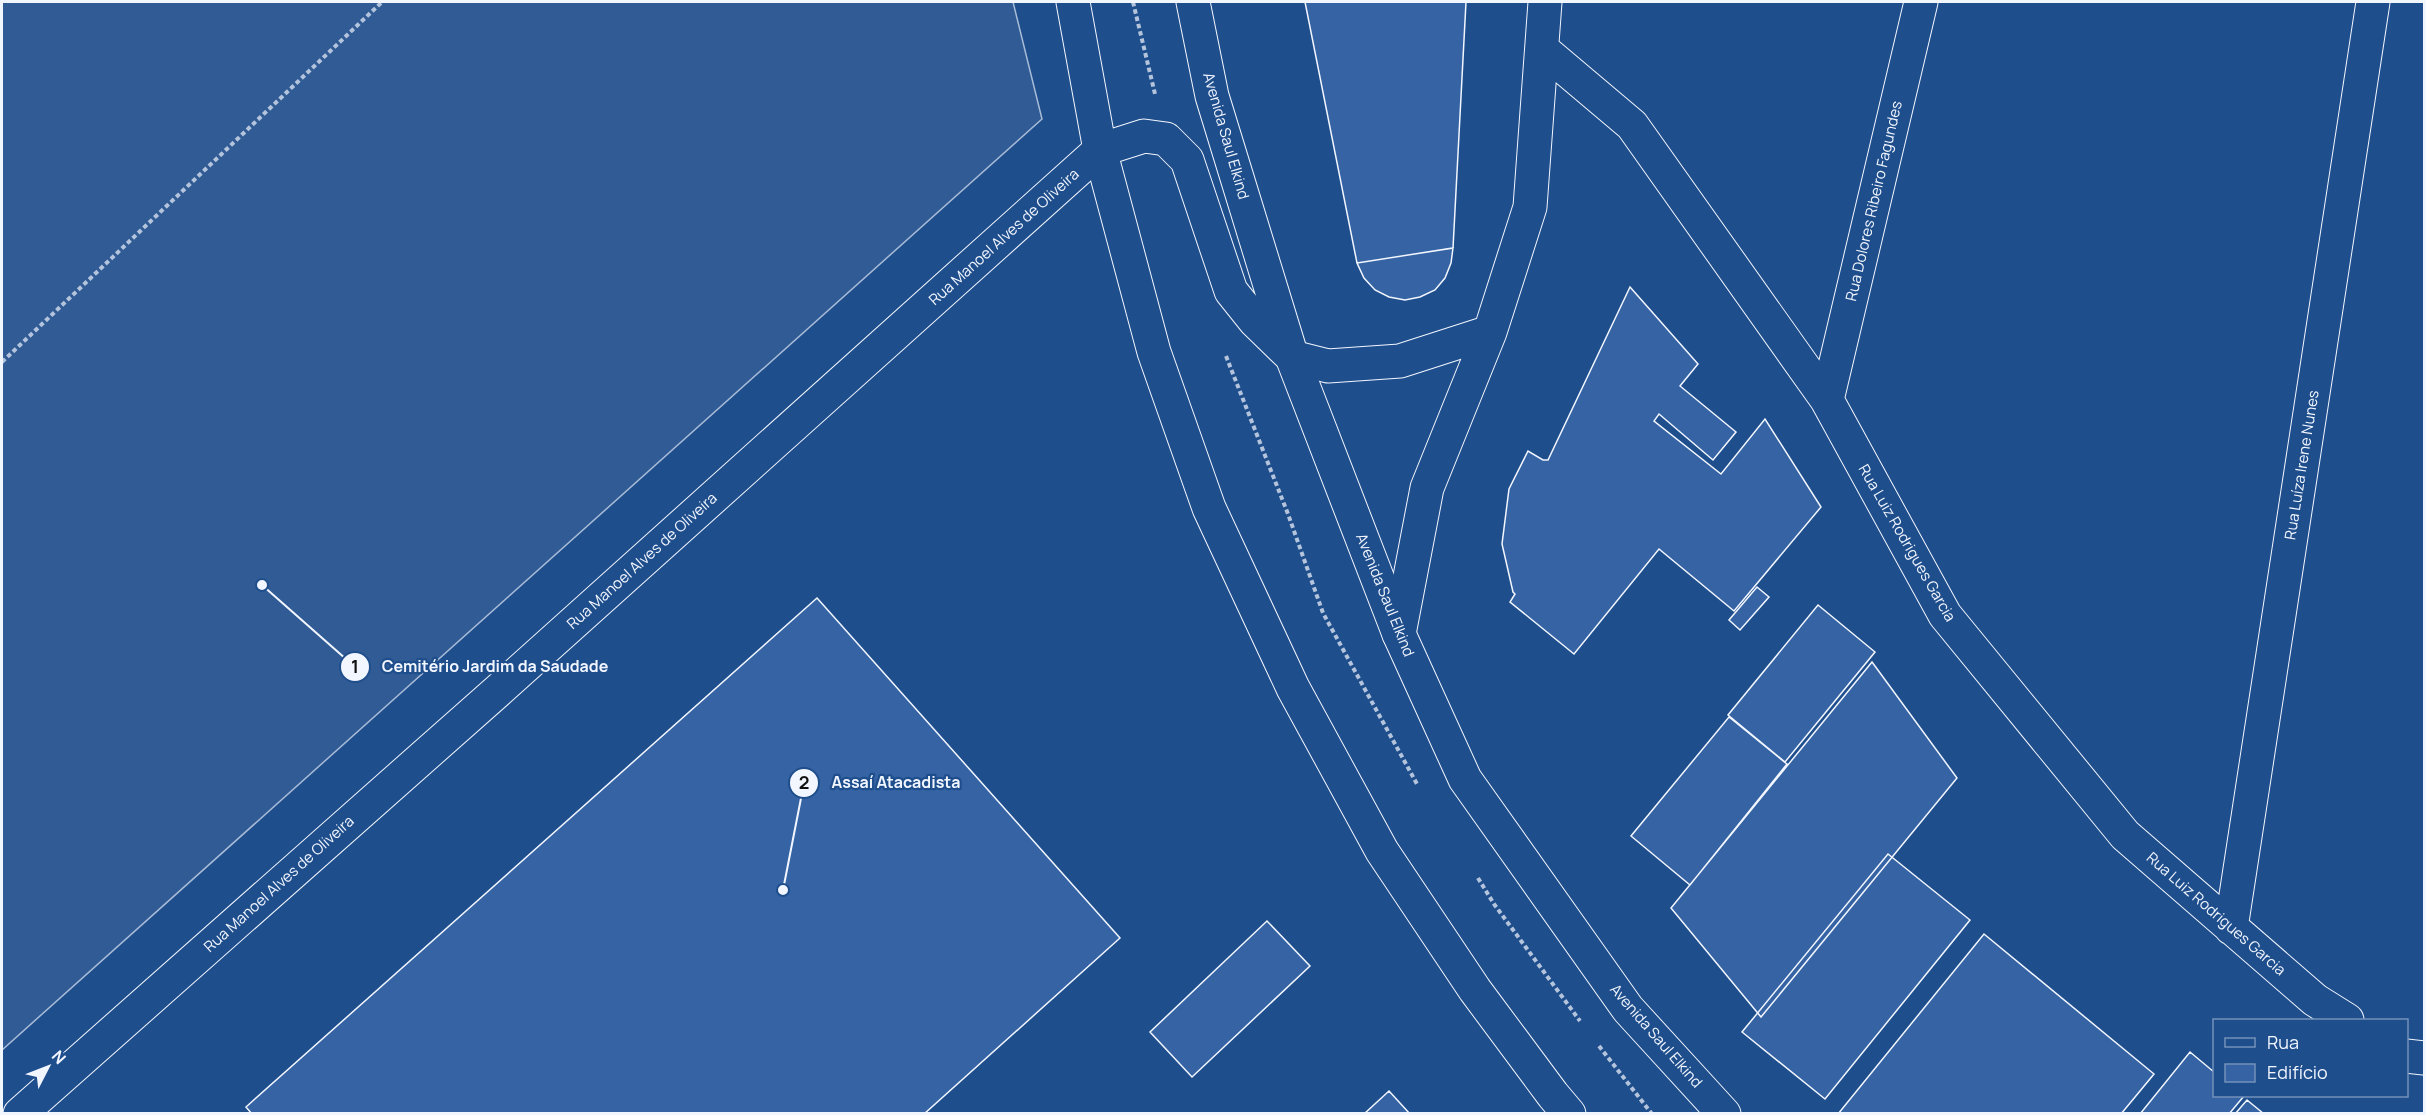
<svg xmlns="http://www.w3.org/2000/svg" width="2426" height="1115" viewBox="0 0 2426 1115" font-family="Manrope,sans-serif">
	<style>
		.built { fill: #305b95; stroke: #a8bbd7; stroke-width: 1.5 }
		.building { fill: #3563a3; stroke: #f2f6ff; stroke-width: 1.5 }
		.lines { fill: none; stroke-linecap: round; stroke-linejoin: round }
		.minor-casing { stroke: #f2f6ff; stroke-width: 35 }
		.major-casing { stroke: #f2f6ff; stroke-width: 35 }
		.path { stroke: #b3c4dc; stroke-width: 4; stroke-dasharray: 4.5 3; stroke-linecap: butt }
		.minor { stroke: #1f4e8c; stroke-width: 33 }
		.major { stroke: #1f4e8c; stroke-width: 33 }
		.labels { text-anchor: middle; stroke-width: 4.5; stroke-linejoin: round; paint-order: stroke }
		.street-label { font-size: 15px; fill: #f2f6ff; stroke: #1f4e8c }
		.leader { fill: none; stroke: #f2f6ff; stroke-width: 2 }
		.callout-dot { fill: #f2f6ff; stroke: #1f4e8c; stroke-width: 2 }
		.mark-label { font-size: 18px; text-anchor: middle; font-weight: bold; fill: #111 }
		.callout-label { font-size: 16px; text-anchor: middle; font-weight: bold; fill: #f2f6ff; stroke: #1f4e8c; stroke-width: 4.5; stroke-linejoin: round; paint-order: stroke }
	</style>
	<rect width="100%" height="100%" fill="#1f4e8c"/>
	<path class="built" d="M2,2h1011l29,117 -1040,931z"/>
	<path class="building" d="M1305,2h161l-13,246 -96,15z
		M1453,248l-2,15 -6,15 -10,12 -15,7 -15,3 -16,-3 -14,-7 -11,-12 -7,-15z
		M1630,287l68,77 -18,22 56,46 -23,28 -54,-46 -5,7 67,53 44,-55 56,88 -87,104 -75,-62 -85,105 -64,-52 5,-8 -2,-2 -11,-48 7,-55 19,-38 15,9h5z
		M1757,587l12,10 -29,33 -11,-10z
		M817,598l303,340 -196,176h-672l-6,-7z
		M1818,605l57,47 -90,110 -57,-47z
		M1872,662l85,116 -196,239 -90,-109z
		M1729,717l58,47 -97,121 -59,-49z
		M1888,854l82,66 -145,179 -83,-67z
		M1267,921l43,45 -118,111 -42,-45z
		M1984,934l170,140 -33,40h-283z
		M2190,1052l24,20v24h30l-15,18h-89z
		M1389,1091l21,23h-46z
		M2247,1100l17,14h-29z"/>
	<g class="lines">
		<defs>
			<path id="minor" d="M1542,49l90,76 195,275 118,215 180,220 190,165 32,20
				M1292,357l36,9 72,-5 90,-29
				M1827,400l94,-398
				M1399,634l28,-146 63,-156 40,-125 15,-205
				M2231,928l142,-926
				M2406,1056l18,2
				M20,1114l481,-426 599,-538"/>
			<path id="major" d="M1073,2l27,148 54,202 55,156 84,180 89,163 93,139 78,105 16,19
				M1193,2l19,94 80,261 107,277 66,145 163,230 96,105
				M1100,150l44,-14 22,3 21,21 44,131 24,30 34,33"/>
		</defs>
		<use href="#minor" class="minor-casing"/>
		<use href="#major" class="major-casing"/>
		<path class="path" d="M1133,2l22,92
			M1226,356l62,158 35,99 94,171
			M2,362l380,-360
			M1478,878l16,26 86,117
			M1599,1046l53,68"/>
		<use href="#minor" class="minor"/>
		<use href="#major" class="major"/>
	</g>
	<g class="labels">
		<g class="street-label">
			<text transform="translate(1226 136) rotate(74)" y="5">Avenida Saul Elkind</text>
			<text transform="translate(1874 201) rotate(-77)" y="5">Rua Dolores Ribeiro Fagundes</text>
			<text transform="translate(1004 237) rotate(-42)" y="5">Rua Manoel Alves de Oliveira</text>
			<text transform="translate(2302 465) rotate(-81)" y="5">Rua Luíza Irene Nunes</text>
			<text transform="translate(1907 543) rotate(60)" y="5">Rua Luiz Rodrigues Garcia</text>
			<text transform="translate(642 561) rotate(-42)" y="5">Rua Manoel Alves de Oliveira</text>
			<text transform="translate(1385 595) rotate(68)" y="5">Avenida Saul Elkind</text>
			<text transform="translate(279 884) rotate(-42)" y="5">Rua Manoel Alves de Oliveira</text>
			<text transform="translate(2216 914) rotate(41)" y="5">Rua Luiz Rodrigues Garcia</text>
			<text transform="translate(1656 1036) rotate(49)" y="5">Avenida Saul Elkind</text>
		</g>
	</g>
	<path class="leader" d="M262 585L355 667M783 890L804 783"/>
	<g class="callout-dot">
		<circle cx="262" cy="585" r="6"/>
		<circle cx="783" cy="890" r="6"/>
		<circle cx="355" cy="667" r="15"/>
		<circle cx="804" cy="783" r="15"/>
	</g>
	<g class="mark-label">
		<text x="355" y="673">1</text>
		<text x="804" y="789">2</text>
	</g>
	<g class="callout-label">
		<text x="495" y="672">Cemitério Jardim da Saudade</text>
		<text x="896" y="788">Assaí Atacadista</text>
	</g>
	<rect width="2426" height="1115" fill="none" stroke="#f2f6ff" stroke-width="6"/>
	<rect x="2213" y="1019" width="195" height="78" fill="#1f4e8c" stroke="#7391ba" stroke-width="1.5"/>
	<rect x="2225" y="1038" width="30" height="9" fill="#1f4e8c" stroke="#7391ba" stroke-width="1.5"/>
	<text x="2267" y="1049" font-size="18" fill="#f2f6ff">Rua</text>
	<rect x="2225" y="1064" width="30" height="18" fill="#3563a3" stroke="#7391ba" stroke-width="1.5"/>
	<text x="2267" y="1079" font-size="18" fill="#f2f6ff">Edifício</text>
	<g transform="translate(48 1067) rotate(48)" stroke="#1f4e8c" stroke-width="4.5" paint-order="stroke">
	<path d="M0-4.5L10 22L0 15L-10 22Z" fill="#f2f6ff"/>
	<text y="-9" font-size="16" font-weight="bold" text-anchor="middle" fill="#f2f6ff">N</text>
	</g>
</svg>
